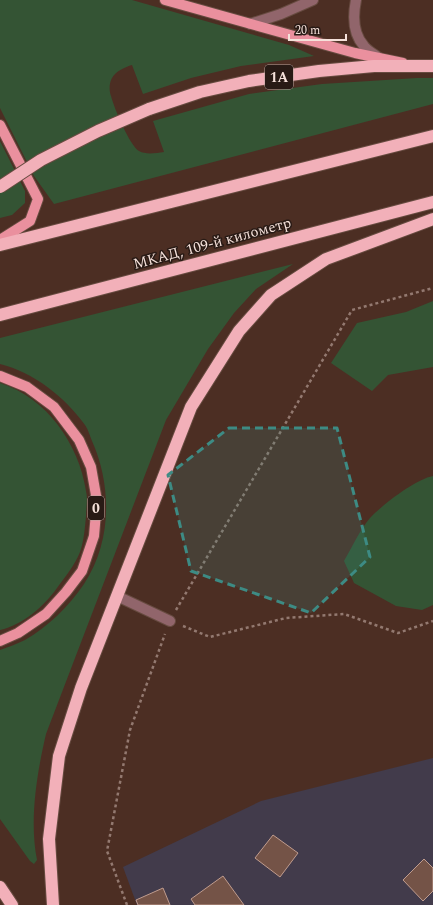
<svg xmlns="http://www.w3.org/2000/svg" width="433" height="905" viewBox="0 0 433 905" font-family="Spectral,serif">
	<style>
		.industrial { fill: #423b4b }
		.green { fill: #345434 }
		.building { fill: #745347; stroke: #c09c8e }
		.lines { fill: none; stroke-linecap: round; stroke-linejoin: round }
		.lane-casing { stroke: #674b40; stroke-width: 12 }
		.primary-casing { stroke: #674b40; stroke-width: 12 }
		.highway-casing { stroke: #674b40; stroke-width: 14 }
		.path { stroke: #937970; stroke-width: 2.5; stroke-dasharray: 3 3; stroke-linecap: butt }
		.lane { stroke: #91656b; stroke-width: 10 }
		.primary { stroke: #ea909e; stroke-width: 10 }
		.highway { stroke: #f2b0b9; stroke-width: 12 }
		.highway-bridge-casing { stroke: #674b40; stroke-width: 14; stroke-linecap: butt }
		.highway-bridge { stroke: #f2b0b9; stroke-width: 12 }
		.marked { fill: #3d8b84; fill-opacity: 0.2; stroke: #3d8b84; stroke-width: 3; stroke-dasharray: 8 5; stroke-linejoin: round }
		.labels { text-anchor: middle; stroke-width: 3; stroke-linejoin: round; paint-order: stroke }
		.shield { fill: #281a15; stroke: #b8a59f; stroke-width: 1 }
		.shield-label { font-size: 14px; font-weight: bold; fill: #f5e1da }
		.street-label { font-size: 15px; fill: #f5e1da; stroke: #281a15 }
	</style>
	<rect width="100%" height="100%" fill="#4c2e23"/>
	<path class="industrial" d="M433,758v147h-296l-14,-38 138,-66z"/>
	<path class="green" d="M0,0h132l157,45 25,11 -73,10 -50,12 -48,16 -11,-29c-7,2 -16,6 -20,13 -3,5 -3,13 -1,18 3,12 19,50 28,55 7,4 17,2 25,1l-11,-31 96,-27 73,-10 95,-6h16v26l-379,100 -20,-28 -34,-68z
		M0,141l25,50v12l-13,12 -12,3z
		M293,264l-37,25 -22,24 -26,36 -42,71 -120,314c-9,39 -17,86 -9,126l-3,4 -4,-3 -30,-42v-169c8,-3 17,-6 25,-10 23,-13 44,-34 59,-56 28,-42 28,-98 8,-143 -2,-5 -4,-12 -7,-16 -20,-28 -52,-53 -85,-61v-26z
		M433,301v66l-45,8 -16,16 -41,-28 26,-40 49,-11z
		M0,383c47,15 79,61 86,108 2,8 0,17 0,25 -1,11 -2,25 -6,36 -5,13 -15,25 -23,36 -13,18 -34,37 -57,42z
		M433,476v129l-11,5 -26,-4 -42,-23 -10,-22c7,-12 17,-33 26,-43 12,-13 46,-39 63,-42z"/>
	<path class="building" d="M273,835l25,18 -18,24 -25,-19z
		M424,859l9,9v23l-10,10 -20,-21z
		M223,876l21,29h-49l-4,-6z
		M163,888l7,17h-32l-2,-5z"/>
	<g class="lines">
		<defs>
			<path id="lane" d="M356,0c-3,15 -3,34 8,46 4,5 10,8 15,12
				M250,24l31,-10 32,-14
				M117,596l53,25"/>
			<path id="primary" d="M165,0l190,53 48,10
				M0,125l38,74 -8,22 -30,19
				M0,376l27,11 27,20 25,33 12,27 6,34 -3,35 -12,35 -16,21 -20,22 -28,19 -18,8"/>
			<path id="highway" d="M149,109l51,-17 49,-11 70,-10 55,-5h59
				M0,245l433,-109
				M0,315l433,-113
				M0,887l12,18
				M53,905l-4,-66 10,-83 22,-68 110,-281 48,-76 32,-36 55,-36 107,-40"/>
		</defs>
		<use href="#lane" class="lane-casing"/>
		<use href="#primary" class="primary-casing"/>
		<use href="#highway" class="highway-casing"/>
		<path class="path" d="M176,610l176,-300 81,-22
			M183,626l27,11 76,-19 58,-4 54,19 35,-12
			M127,905l-20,-54 23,-121 35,-96"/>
		<use href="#lane" class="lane"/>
		<use href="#primary" class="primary"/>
		<use href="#highway" class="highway"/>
		<defs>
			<path id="highway-bridge" d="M0,187l41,-27 57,-29 51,-22"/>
		</defs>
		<use href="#highway-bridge" class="highway-bridge-casing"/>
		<use href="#highway-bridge" class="highway-bridge"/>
	</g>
	<path class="marked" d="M229,428h108l33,129 -59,56 -120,-42 -23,-96z"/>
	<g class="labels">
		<g class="shield">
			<rect x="265" y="65" width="28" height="24" rx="3"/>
			<rect x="88" y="496" width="16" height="24" rx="3"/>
		</g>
		<g class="shield-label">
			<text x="279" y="82">1A</text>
			<text x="96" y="513">0</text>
		</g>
		<g class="street-label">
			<text transform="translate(212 243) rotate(-15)" y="5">МКАД, 109-й километр</text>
		</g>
	</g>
	<path d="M289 34v6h57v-6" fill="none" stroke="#f5e1da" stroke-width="2"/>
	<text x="295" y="34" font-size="12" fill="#f5e1da" stroke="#281a15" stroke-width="3" paint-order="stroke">20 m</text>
</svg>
